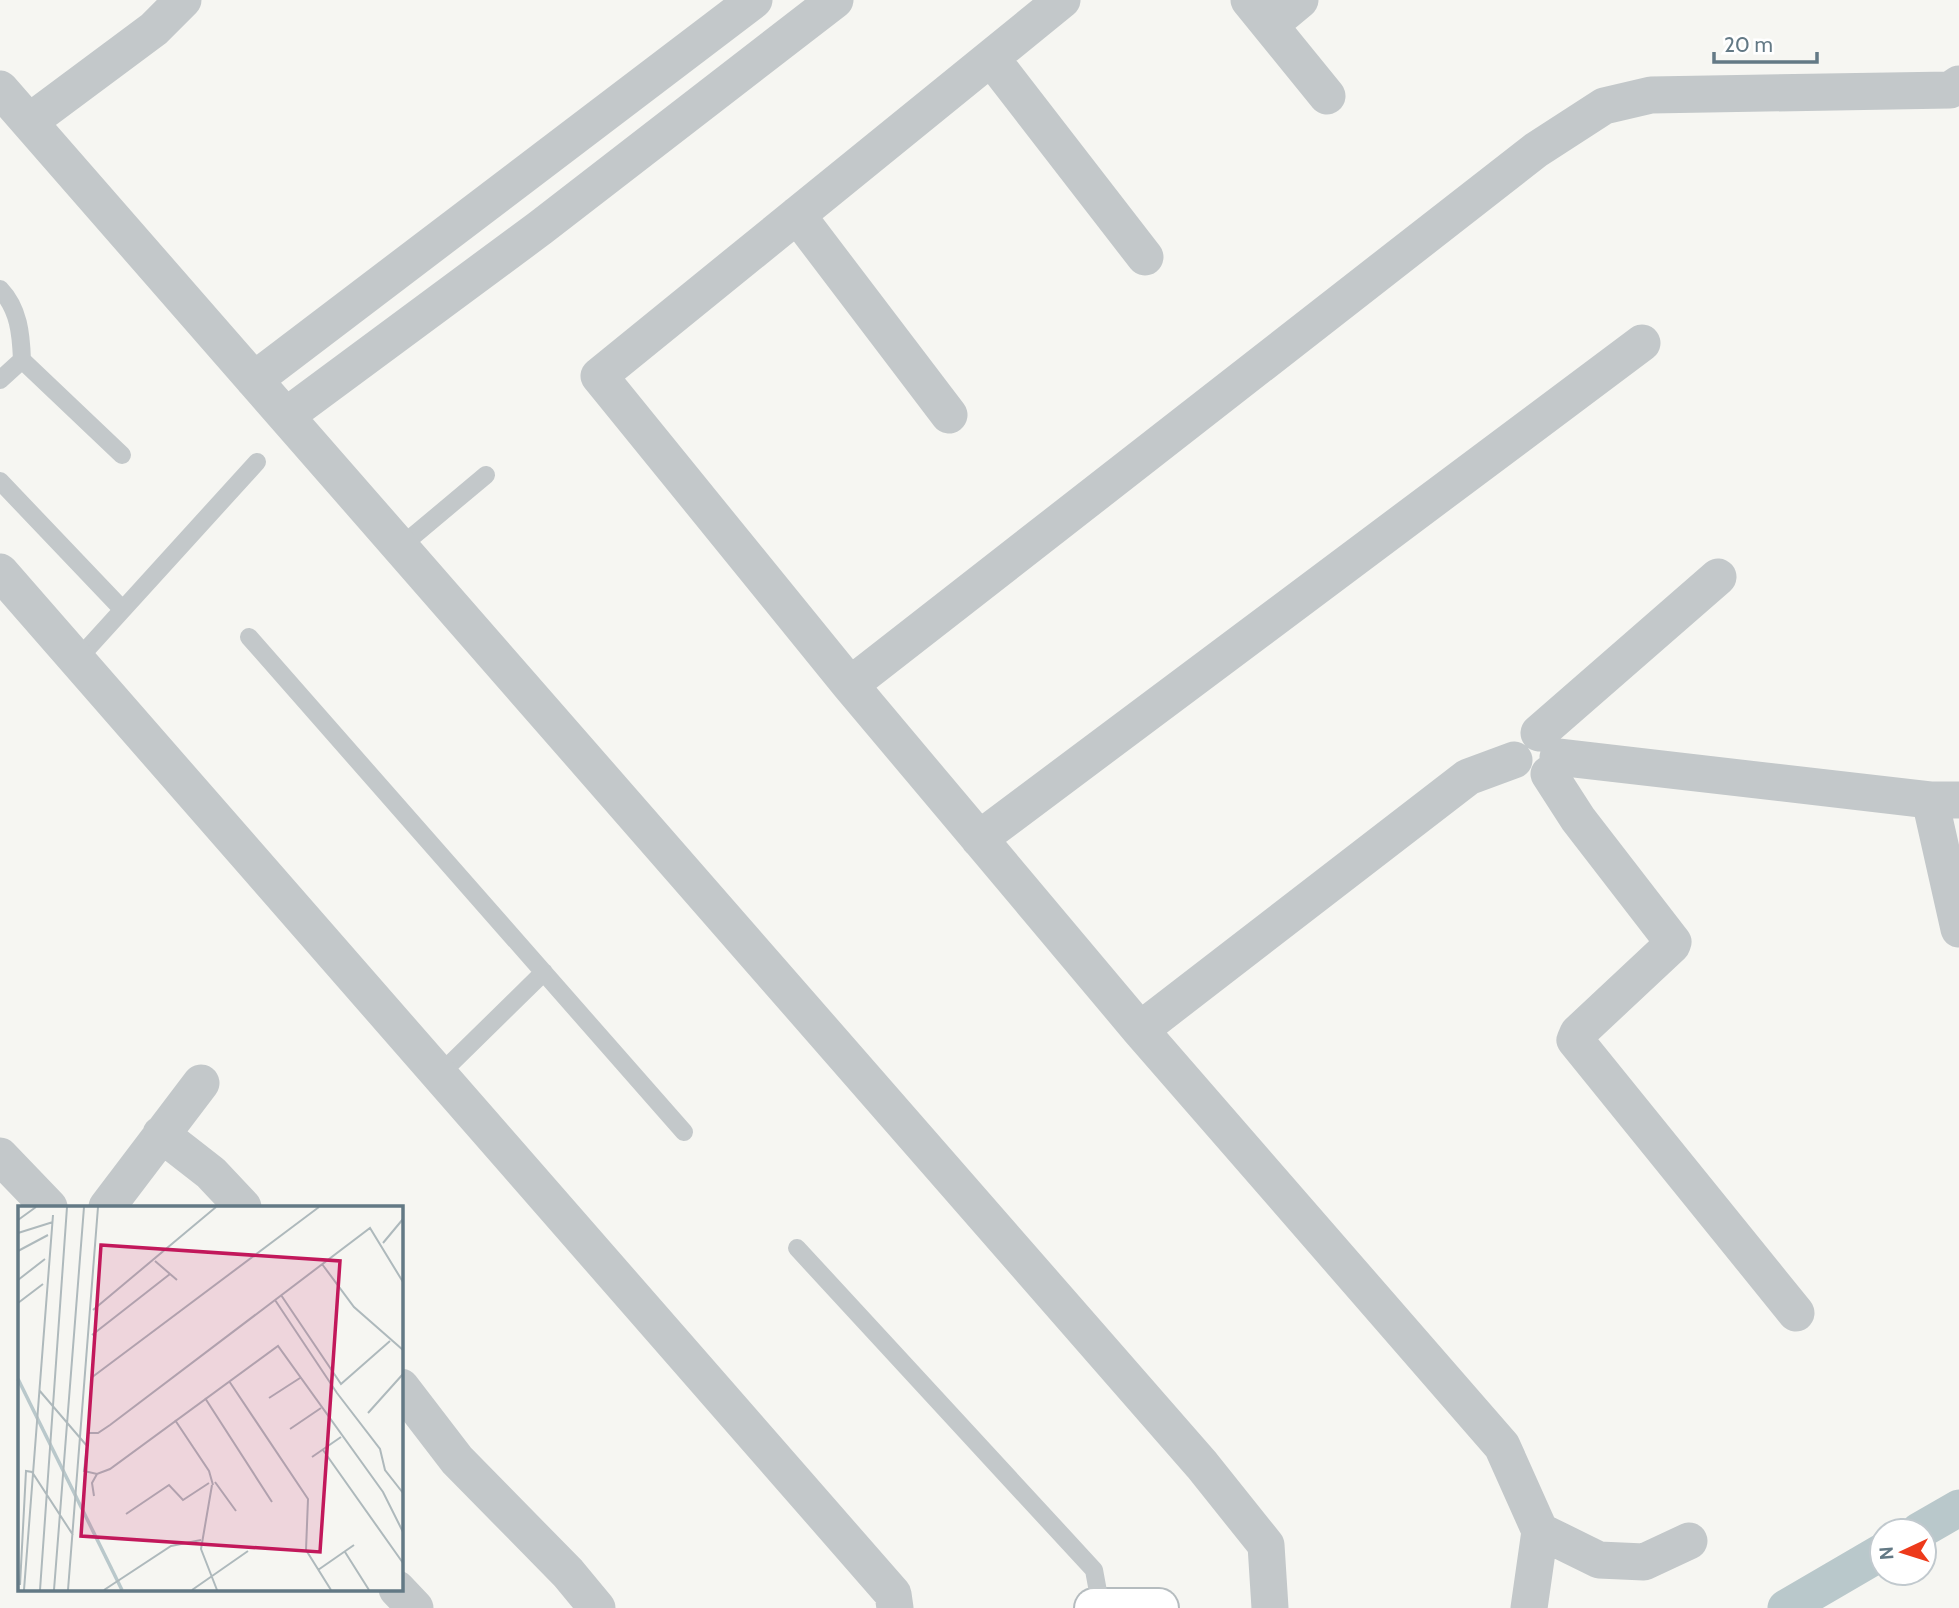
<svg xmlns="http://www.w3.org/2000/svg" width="1959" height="1608" viewBox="0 0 1959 1608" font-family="Cabin,sans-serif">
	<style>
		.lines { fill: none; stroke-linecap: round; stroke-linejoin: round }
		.canal { stroke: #b9c8cb; stroke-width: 37 }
		.secondary-casing { stroke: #b5bcbf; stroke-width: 42 }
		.service { stroke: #c3c8ca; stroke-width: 18 }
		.minor { stroke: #c3c8ca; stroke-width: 37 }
		.secondary { stroke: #fff; stroke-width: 38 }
		.inset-river { fill: none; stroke: #b9c8cb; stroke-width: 3.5 }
		.inset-road { fill: none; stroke: #aeb9bc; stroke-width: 2 }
		.view { fill: #c2185b; fill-opacity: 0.15; stroke: #c2185b; stroke-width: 3.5 }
		.inset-edge { fill: none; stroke: #637985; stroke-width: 3.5 }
	</style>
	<rect width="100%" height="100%" fill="#f6f6f2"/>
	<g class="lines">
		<path class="canal" d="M1919,1531l40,-23
			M1786,1608l96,-56"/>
		<defs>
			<path id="secondary" d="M1094,1608h65"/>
		</defs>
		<use href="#secondary" class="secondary-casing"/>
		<path class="service" d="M0,289c19,20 21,45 22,71l-22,20
			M22,360l100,95
			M0,481l122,128
			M400,547l86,-72
			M249,637l435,495
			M77,660l180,-198
			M439,1075l105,-103
			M797,1248l297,322 7,38"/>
		<path class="minor" d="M1062,0l-463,376 251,309 290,345 362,416 38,85 -11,77
			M1249,0l78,96
			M1270,25l30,-25
			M991,58l154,199
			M0,89l1202,1376 64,80 4,63
			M29,122l125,-93 29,-29
			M797,215l152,200
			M254,380l500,-380
			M286,416l254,-188 295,-228
			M0,572l893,1022 2,14
			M850,685l686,-535 68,-44 47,-11 299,-5 9,-6
			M1539,733l179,-156
			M1558,757l372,43h29
			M1549,774l29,45 95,123 -1,3 -94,88 -3,7 221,273
			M1930,800l29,129
			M979,839l663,-496
			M1140,1030l328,-253 46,-17
			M161,1134l50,39 32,34
			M0,1156l49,51
			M107,1207l94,-124
			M401,1387l56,73 111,113 29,35
			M1540,1531l59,29 45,2 45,-21
			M397,1589l18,19"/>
		<use href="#secondary" class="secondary"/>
	</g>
	<g transform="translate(18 1206)">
		<rect width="385" height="385" fill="#f6f6f2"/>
		<path class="inset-river" d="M0,173l104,211"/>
		<path class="inset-road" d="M0,14l18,-13M0,27l35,-11M365,37l20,-24M0,45l30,-16M137,55l22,19M304,58l32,43 49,43M0,74l27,-21M263,89l60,89 49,-43M257,94l62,93 43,56 5,21 18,23M0,97l25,-19M75,104l123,-103M74,129l78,-61M73,172l228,-171M211,175l79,118 -2,51 25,40M21,184l48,56 2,-28M187,192l67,104M251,192l31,-20M350,207l35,-39M157,214l34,51 4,14 -2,-7M272,223l31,-21M70,227h10l12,-8 260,-197 33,54M69,240l-3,25 13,3 13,-5 168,-123 105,146 20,40M305,244l80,113M294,251l29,-20M197,276l21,29M194,279l-11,64 16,41M76,290l-2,-13 5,-9M108,308l43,-29 14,15 26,-17M327,346l24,38M300,364l36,-25M2,379l6,-114 6,1 41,63M6,384l29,-375M22,384l27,-383M36,384l30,-383M50,384l30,-383M86,384l67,-44 30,-6M174,384l56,-39"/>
		<path class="view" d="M83,39l239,16 -20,291 -239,-16z"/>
		<rect width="385" height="385" class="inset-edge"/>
	</g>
	<g transform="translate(1903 1552) rotate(266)"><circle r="33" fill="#ffffff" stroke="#c1c9ce" stroke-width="2"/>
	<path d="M0-5L12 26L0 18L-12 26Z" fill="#ed3a1b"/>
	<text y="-10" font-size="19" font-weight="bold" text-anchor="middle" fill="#637985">N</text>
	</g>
	<path d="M1714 52v10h103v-10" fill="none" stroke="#637985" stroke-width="3.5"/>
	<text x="1724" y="52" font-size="21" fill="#637985" stroke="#ffffff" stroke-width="5" paint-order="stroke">20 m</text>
</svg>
